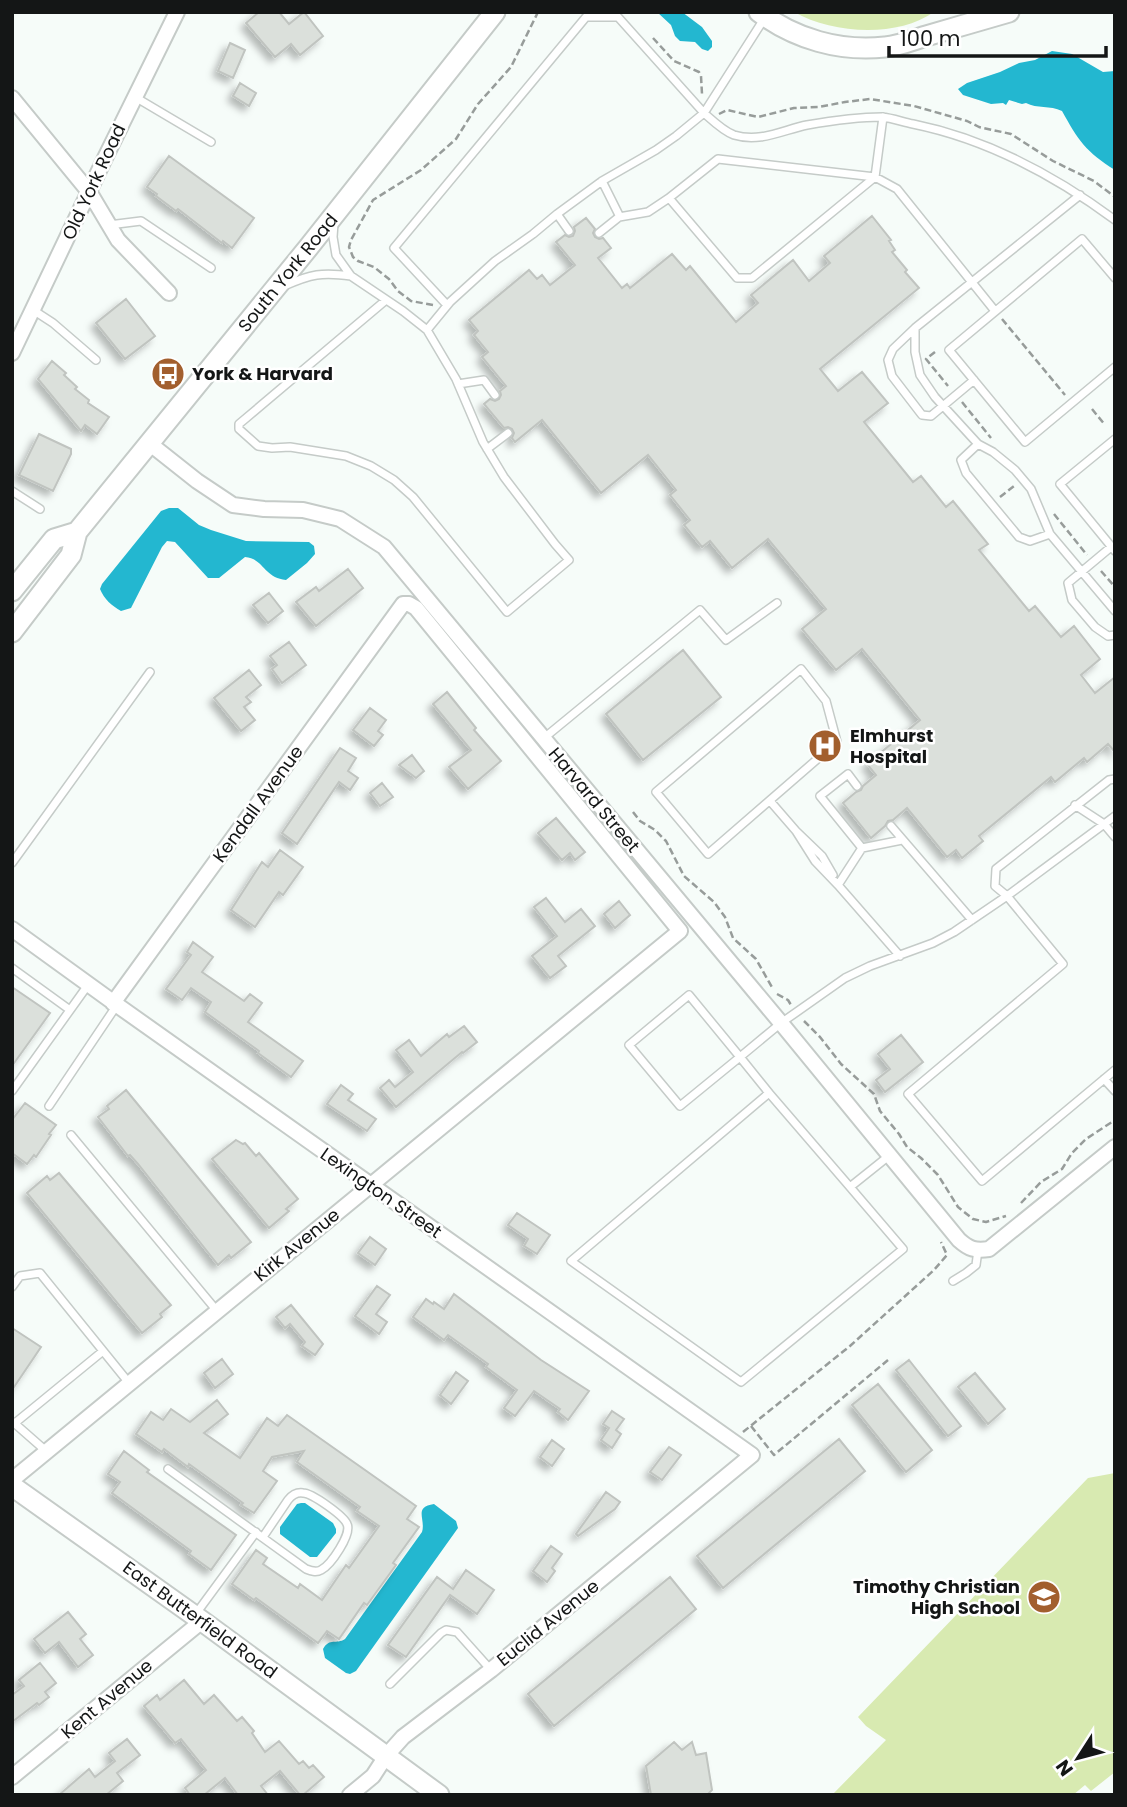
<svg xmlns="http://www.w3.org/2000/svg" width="1127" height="1807" viewBox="0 0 1127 1807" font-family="Poppins,sans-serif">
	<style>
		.green { fill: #d8eab1 }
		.water { fill: #23b7d0 }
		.building { fill: #dbe0db; stroke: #c0c4c0; stroke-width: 2; filter: url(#shadow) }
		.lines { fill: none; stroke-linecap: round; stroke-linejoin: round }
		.lane-casing { stroke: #c5cbc8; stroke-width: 10 }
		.street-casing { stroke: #c5cbc8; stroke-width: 18 }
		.secondary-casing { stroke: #c5cbc8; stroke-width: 23 }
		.path { stroke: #979c9a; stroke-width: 2.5; stroke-dasharray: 7 3.5; stroke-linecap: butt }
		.lane { stroke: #fff; stroke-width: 7 }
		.street { stroke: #fff; stroke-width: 14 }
		.secondary { stroke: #fff; stroke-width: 19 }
		.labels { text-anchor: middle; stroke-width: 5; stroke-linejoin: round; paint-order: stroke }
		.street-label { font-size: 18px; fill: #141616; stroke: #fff }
		.poi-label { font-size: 18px; font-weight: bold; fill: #141616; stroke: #fff; text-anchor: start }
	</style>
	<defs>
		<filter id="shadow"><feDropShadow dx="-5" dy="5" stdDeviation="3.5" flood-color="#0004"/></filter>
	</defs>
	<rect width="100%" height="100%" fill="#f6fcf9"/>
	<path class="green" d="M794,12h140c-37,26 -101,22 -140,0z
		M1115,1473v299l-24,19 -6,-6 -12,10h-241l54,-55 -20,-14 -8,-9 230,-239z"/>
	<path class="water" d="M657,12h25l20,15 10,14v6l-4,4 -6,-2 -7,-7 -15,-1 -5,-5 -4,-11z
		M1052,51l20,3 31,18 12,-1v99c-29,-18 -37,-30 -53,-59 -12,-6 -25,-2 -36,-8l-4,1 -13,-4 -3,5 -3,-2 -12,1 -28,-9 -5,-6 9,-6 33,-11 19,-9 16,-3z
		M169,508h9l21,17 12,5 35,11 63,1 5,4 1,8 -8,9 -21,17c-22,-2 -23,-22 -41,-23l-26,21h-11l-33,-36 -8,-1 -5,6 -31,61 -10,3c-9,-5 -17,-12 -21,-22l2,-5 59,-73z
		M301,1503h4l28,20 3,6v4l-19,24h-7l-30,-23v-7l17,-23z
		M434,1504l22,17 2,7 -102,143 -6,3 -4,-1 -21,-15 -2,-9c7,-12 13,-4 22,-10l77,-107c4,-13 -9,-25 12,-28z"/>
	<path class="building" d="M259,12h20l10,12 15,-12 19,24 -23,19 -9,-11 -16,13 -29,-34z
		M230,43l15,7 -12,28 -15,-7z
		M240,83l16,10 -7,13 -16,-10z
		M169,156l85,62 -22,30 -9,-7 -1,2 -44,-34 -2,2 -20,-15 1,-2 -10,-7z
		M872,216l19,24 -2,1 6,9 -3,2 15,18 -2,2 14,16 -99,81 18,22 24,-19 26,31 -24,19 49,60 8,-6 25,31 7,-6 35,43 -9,6 50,61 6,-5 26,31 13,-11 26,33 -19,16 14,18 20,-16v75l-7,-8 -21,18 -3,-4 -29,24 -4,-5 -72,59 4,5 -21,17 -6,-8 -9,7 -40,-49 -14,12 -5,1 -3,5 -14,12 -28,-35 13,-11 5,-2 2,-4 13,-11 -9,-11 53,-44 -58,-71 -26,21 -34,-41 24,-20 -58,-70 -36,29 -22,-27 -8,6 -18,-22 6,-5 -20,-25 6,-5 -28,-35 -47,38 -59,-73 -27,22 -3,-4 2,-5 -2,-4 -4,-2 -4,1 -20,-24 6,-5 5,2 4,-2 2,-4 -1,-4 6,-5 -24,-29 6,-5 -14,-17 4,-4 -9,-11 60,-50 8,9 5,-4 8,10 25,-20 -19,-23 9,-7 4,2 4,-1 2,-5 -1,-4 12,-9 9,11 -2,4 2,4 4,2 4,-1 8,10 -13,10 24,30 5,-4 3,4 42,-34 14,16 4,-4 46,56 22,-19 -7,-8 42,-35 16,21 21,-18 -6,-7z
		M126,299l29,37 -30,23 -29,-36z
		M52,361l14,12 -2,2 13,12 -2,2 14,11 -1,3 21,14 -12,17 -12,-9 -4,6 -43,-52z
		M39,434l32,15v5l-18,37 -34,-16z
		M348,569l15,19 -47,38 -20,-24 20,-15 3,4z
		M269,593l14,18 -15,12 -15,-18z
		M289,642l17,23 -24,18 -10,-14 5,-4 -7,-9z
		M683,650l38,47 -78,63 -37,-46z
		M249,670l12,15 -15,12 5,5 -7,5 11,13 -14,11 -27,-33z
		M447,692l29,36 -2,2 27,31 -33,28 -19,-22 22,-17 -38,-46z
		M370,708l16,12 -8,11 5,4 -9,11 -21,-16z
		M340,748l16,10 -8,13 10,7 -8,12 -11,-8 -42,62 -15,-11z
		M412,755l12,16 -8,7 -17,-13z
		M382,783l11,14 -13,9 -10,-13z
		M556,818l29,34 -10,8 -5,-7 -8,7 -24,-27z
		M280,850l23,17 -20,28 -4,-3 -24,35 -24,-17 31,-48 6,5z
		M546,898l19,24 16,-13 14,17 -37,30 8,10 -16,12 -18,-22 25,-20 -23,-29z
		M619,901l11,14 -15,13 -11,-14z
		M193,942l20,15 -11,15 42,29 6,-7 12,9 -14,19 55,39 -12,16 -33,-24 1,-2 -54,-39 6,-10 -20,-14 -9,12 -16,-11 25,-34 -4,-3z
		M12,987l38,26 -38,53z
		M464,1026l13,16 -14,11 -1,-1 -66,55 -16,-19 9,-8 6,7 18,-15 -17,-22 13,-10 12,16 26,-22 2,3z
		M901,1035l22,27 -38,30 -9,-12 14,-11 -12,-15z
		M341,1085l12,9 -5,6 28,19 -9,12 -40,-27z
		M126,1090l125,152 -20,16 -2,-3 -11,10 -80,-101 -8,-9 -2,1 -30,-39 11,-8 -2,-3z
		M25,1103l31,22 -7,9 2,1 -15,22 -2,-2 -7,9 -15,-11v-33z
		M236,1140l7,4 2,-1 11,13 3,-3 39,46 -12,10 3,2 -20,17 -57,-69z
		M59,1173l112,132 -11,9 2,3 -20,16 -115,-140 20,-17 3,4z
		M517,1213l33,22 -13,19 -13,-8 4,-7 -20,-14z
		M370,1237l16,12 -11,16 -17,-12z
		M377,1286l13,9 -14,19 11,8 -8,12 -24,-18z
		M454,1294l87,66 48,31 -21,29 -10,-8 2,-3 -26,-18 -19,25 -11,-8 13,-18 -31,-23 2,-3 -40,-29 -4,5 -31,-23 13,-18 7,5 1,-2 10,7z
		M291,1305l32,39 -8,11 -13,-9 3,-4 -15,-18 -5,4 -9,-11z
		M12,1328l29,19 -29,43z
		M222,1359l11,15 -18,14 -11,-15z
		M909,1360l52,66 -13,10 -52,-66z
		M456,1372l12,9 -17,23 -11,-9z
		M975,1373l30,36 -17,15 -30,-37z
		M878,1384l54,66 -26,22 -54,-67z
		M217,1400l11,14 -24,19 36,25 27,-40 11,8 9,-11 129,91 -9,13 12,8 -26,36 3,2 -29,40 -3,-2 -25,36 -12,-8 -9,12 -62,-45 -2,2 -22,-16 24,-34 11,8 -4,6 35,24 2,-4 22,16 24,-35 3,3 30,-42 -22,-15 3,-4 -63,-45 7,-11 -32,6 -9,14 14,10 -23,32 -13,-8 2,-2 -54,-39 -1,3 -24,-18 -2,3 -26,-18 15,-22 12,8 8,-11 19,13z
		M612,1411l12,8 -8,11 5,4 -9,14 -11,-8 8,-12 -6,-4z
		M839,1439l26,32 -142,117 -26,-32z
		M552,1440l12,9 -12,17 -12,-9z
		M669,1447l12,8 -19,25 -12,-8z
		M124,1451l25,19 -2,2 89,63 -25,35 -22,-16 2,-3 -79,-58 8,-11 -12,-8z
		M606,1492l14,10 -5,7 -37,27 -2,-2z
		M551,1546l11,8 -10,14 3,3 -8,11 -14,-11z
		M466,1570l28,20 -17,24 -27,-19 -44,62 -18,-12 49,-68 16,12z
		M670,1577l26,32 -142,117 -26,-32z
		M68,1612l18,22 -6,5 13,16 -15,12 -19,-25 -14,11 -11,-14z
		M40,1663l16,20 -11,9 4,5 -10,8 -2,-2 -25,19v-27l12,-9 -5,-6z
		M184,1680l20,24 10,-9 23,26 5,-4 12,14 -2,2 13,19 14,-11 20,23 4,-3 6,7 4,-3 11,12 -21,18h-3l-20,-24 -19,15 7,9h-30l-13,-17 -21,17h-14l-5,-7 21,-18 -25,-31 -6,4 -31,-37 13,-11 3,5z
		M127,1739l13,16 -23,18 6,8 -17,14h-47l30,-26 6,8 20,-16 -6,-8z
		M674,1742l8,8 10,-8 4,13 10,-2 6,37 -5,5h-56l-5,-29z"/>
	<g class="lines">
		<defs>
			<path id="lane" d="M764,19l-60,94c9,8 19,18 30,22 26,8 49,-5 73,-10 23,-4 52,-8 75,-8 10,1 21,5 31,7 74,15 141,51 202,96
				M135,97l76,45
				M883,117l-8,60 22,12 98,122
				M1080,195l-165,133v24l5,23 15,22 43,47 15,8 22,18 16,19 19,45 65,77
				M557,214l12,17
				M619,217l29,-5 21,-14 68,80h15l123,-101 -157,-18 -49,39
				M334,223l-1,14 3,18 15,21 52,35 24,19 23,-28 45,-41 38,-27 24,-20 45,-33 54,-31 20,-14 28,-23 -86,-96h-32l-192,231 53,57
				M109,225l32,-4 70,47
				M599,233l20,-16v-2l-17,-34
				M1115,278l-33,-39 -133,111 76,92 90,-75
				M284,286c27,-12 38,-14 67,-10
				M386,300l-141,119 -6,5v5l19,17 14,2 18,-1 56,9 25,10 23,14 19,17 94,115 62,-52 -14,-16 -51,-67 -21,-35 -27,-63 -29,-49
				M33,310l20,13 43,37
				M915,328l-22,21 -5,11 4,16 30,39 9,1 43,-36
				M458,384l26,-4 11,15
				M1115,439l-55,45 55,67
				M978,444l-17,16 5,13 53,64 11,4 20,-7
				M487,449l21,-16
				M12,491l28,18
				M1111,547l-43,36 4,17 23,27 13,9 7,-1
				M801,669l25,32 11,41 -129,112 -52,-62z
				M544,738l156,-128 26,30 51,-37
				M1115,779l-6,1 -113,89 -1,17 12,10 56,68 -155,130 74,87 133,-111
				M770,801l26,30 26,25 11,19
				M1075,805l29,19 11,13
				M891,826l81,94
				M796,831l19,30 23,24 62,71
				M862,848l40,-8
				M12,863l138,-191
				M838,885l24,-37 -42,-52 28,-22 9,12
				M12,968l58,42
				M689,995l51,62 -60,49 -51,-61z
				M1104,1079l11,12
				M12,1091l76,-106
				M769,1093l81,94
				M49,1106l68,-101
				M71,1135l146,176
				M890,1155l-40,32 53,62 -162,133 -170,-121 198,-168 -29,-36 41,-34 64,-45 25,-12 63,-23 21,-11 53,-36 108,-80
				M953,1281l13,-8 10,-8 2,-15
				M12,1287l8,-11 20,-3 89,110
				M13,1422l33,29
				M15,1423l88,-72
				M168,1469l138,100c5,2 10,4 15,1 10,-5 31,-36 26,-46 -3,-8 -35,-31 -44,-31 -7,-1 -11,2 -15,7l-25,37
				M195,1615l61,-83
				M390,1684l51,-51 5,-3 11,2 34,38"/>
			<path id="street" d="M12,98l78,95 28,47 51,53
				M12,353l93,-195 72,-146
				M149,443l48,38 36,24 31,4 39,1 37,9 44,28 397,476 178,217c10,9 16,11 30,9l126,-102
				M12,929l105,76 635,450 -261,215 -88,67 -17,19 -13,20 -23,19
				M12,1480l668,-549 -264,-323 -7,-4h-6l-290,399
				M12,1777l190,-156"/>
			<path id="secondary" d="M759,12c36,27 81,40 126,35 14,-1 28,-7 41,-11 28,-8 55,-16 83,-24
				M12,591l42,-52 23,-7
				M12,632l59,-77 6,-23 231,-284 187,-236
				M12,1486l190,135 237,174"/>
		</defs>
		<use href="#lane" class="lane-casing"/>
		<use href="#street" class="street-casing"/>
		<use href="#secondary" class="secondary-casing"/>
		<path class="path" d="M653,38l21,23 25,11 2,4 1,18
			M719,114l8,-4 31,7 36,-9 25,-1 26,-5 25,-3 44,7 53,15 12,6 32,7 42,27 41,20 21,16
			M433,305l-22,-4 -13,-10 -9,-12 -15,-12 -16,-6 -5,-4 -4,-10 2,-7 22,-40 48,-30 35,-31 22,-35 33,-37 27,-55
			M1002,319l63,76
			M935,352l-9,7 22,27
			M962,402l29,36
			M1092,409l13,16
			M1000,497l14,-11
			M1054,514l33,41
			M1101,571l14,16
			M633,812l7,9 15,9 11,11 18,35 30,26 11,15 8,21 23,21 17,30
			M777,994l11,6 3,5
			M804,1021l16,16 21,27 33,30 6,17 19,23 8,13 14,11 17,17 20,32 15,12 13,3 20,-6
			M1021,1203l20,-21 21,-13 10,-16 14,-14 29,-19
			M751,1426l23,29 114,-95
			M743,1432l107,-86 84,-76 13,-15 -6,-13"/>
		<use href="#lane" class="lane"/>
		<use href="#street" class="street"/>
		<use href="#secondary" class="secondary"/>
	</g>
	<defs>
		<symbol id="bus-disc" viewBox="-11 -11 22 22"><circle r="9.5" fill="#a25f2e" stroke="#fff"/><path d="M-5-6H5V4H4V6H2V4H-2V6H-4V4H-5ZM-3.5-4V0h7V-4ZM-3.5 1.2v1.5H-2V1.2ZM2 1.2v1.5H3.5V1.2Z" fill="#fff"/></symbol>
		<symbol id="hospital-disc" viewBox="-11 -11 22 22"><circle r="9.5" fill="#a25f2e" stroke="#fff"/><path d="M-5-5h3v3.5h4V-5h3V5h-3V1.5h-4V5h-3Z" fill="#fff"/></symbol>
		<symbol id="school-disc" viewBox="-11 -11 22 22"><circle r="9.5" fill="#a25f2e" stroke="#fff"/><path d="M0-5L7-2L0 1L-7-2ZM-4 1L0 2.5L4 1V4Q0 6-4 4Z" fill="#fff"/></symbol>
	</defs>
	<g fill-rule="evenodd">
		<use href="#bus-disc" x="149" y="355" width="38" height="38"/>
		<use href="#hospital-disc" x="806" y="727" width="38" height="38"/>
		<use href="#school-disc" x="1025" y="1578" width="38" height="38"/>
	</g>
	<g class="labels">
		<g class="street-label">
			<text transform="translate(94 182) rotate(-65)" y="6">Old York Road</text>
			<text transform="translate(288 273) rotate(-51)" y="6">South York Road</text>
			<text transform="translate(594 800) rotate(50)" y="6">Harvard Street</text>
			<text transform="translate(258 804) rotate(-54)" y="6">Kendall Avenue</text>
			<text transform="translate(381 1193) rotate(35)" y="6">Lexington Street</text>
			<text transform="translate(297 1245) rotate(-39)" y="6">Kirk Avenue</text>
			<text transform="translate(200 1620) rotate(36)" y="6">East Butterfield Road</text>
			<text transform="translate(548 1623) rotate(-39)" y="6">Euclid Avenue</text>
			<text transform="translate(107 1699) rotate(-40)" y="6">Kent Avenue</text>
		</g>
		<g class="poi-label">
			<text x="192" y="380">York &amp; Harvard</text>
			<text x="850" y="742">Elmhurst<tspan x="850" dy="21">Hospital</tspan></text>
			<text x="1020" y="1593" text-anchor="end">Timothy Christian<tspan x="1020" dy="21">High School</tspan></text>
		</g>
	</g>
	<rect width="1127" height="1807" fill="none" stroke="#141616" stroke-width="28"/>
	<g transform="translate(1078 1758) rotate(234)" stroke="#ffffff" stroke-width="5" paint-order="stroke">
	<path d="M0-5L12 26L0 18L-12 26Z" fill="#141616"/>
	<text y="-10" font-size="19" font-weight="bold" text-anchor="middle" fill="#141616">N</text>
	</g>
	<path d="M889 46v10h217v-10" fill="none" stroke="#141616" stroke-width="3.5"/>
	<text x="900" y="46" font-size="21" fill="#141616" stroke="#ffffff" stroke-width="5" paint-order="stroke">100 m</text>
</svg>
